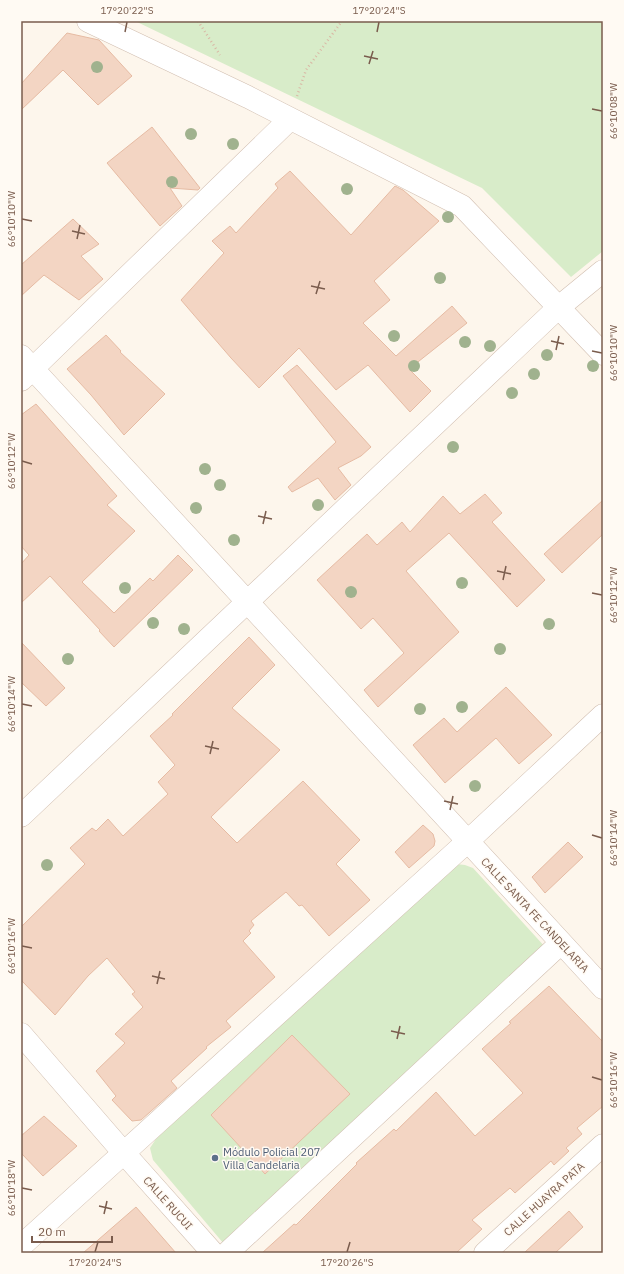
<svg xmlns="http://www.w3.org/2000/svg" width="624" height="1274" viewBox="0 0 624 1274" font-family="'IBM Plex Sans',sans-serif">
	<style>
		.green { fill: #d8ecc9 }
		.building { fill: #f3d5c3; stroke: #e6bba3 }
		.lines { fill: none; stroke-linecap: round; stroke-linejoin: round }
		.minor-casing { stroke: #d1beb0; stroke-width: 23 }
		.path { stroke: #d9b8a5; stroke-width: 2.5; stroke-dasharray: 1 3; stroke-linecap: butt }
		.minor { stroke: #fff; stroke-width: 22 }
		.tree { fill: #a0b28e }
		.ticks { fill: none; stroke: #7a5c4d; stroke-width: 1.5 }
		.service-dot { fill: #5c6f8a; stroke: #fffaf3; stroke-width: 1.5 }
		.labels { text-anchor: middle; stroke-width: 3; stroke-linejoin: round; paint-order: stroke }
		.street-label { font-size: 11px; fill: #7a5c4d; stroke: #fffaf3 }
		.service-label { font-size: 11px; fill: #4e5e75; stroke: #fffaf3; text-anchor: start }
		.neatline { fill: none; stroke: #7a5c4d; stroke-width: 1.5 }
		.ticks-label { font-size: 10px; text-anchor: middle; fill: #7a5c4d }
	</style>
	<rect width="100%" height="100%" fill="#fdf6ec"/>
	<path class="green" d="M135,21h468v230l-32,26 -89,-89z
		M456,864l9,1 8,3 73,80 -322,296 -71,-84 -3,-12 6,-9 290,-273z"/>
	<path class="building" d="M67,33l32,7 33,36 -34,29 -35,-35 -42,40v-26z
		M152,127l48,61 -2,2 -28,-2 12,18 -22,20 -53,-63z
		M290,171l61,64 44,-49 8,4 36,31 -65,60 16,19 -27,23 33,33 56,-50 15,17 -58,46 22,22 -21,21 -42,-47 -32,25 -37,-42 -40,40 -28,-30 -50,-58 43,-47 -12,-12 18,-15 6,7 42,-45 -3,-4z
		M73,219l26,25 -18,12 22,23 -24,21 -35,-25 -23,21v-31z
		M106,335l15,16 -1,1 45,42 -41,41 -33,-40 -24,-26z
		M297,365l74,82 -10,9 -23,12 13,17 -16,15 -17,-22 -26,14 -4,-5 48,-45 -53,-66z
		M36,404l81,92 -10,9 28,26 -53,51 32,31 36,-35 3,3 25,-26 15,15 -79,77 -15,-16 1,-1 -50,-54 -29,27v-39l8,-9 -8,-9v-131z
		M485,494l17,19 -10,9 53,58 -28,27 -68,-74 -43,38 53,61 -81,75 -14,-17 40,-37 -31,-35 -12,11 -44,-49 50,-46 10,11 25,-23 8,10 33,-36 17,18z
		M603,500v34l-41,39 -18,-19z
		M249,637l26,28 -43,43 48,42 -69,67 26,26 66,-62 57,59 -24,24 34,36 -41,36 -27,-31 -3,1 -13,-14 -35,29 3,4 -5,6 2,2 -8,8 32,36 -49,44 5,6 -25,20 1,1 -36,33 6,7 -36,32 -9,1 -20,-21 4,-4 -20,-25 29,-28 -10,-9 28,-27 -11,-13 3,-2 -28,-34 -19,18 -33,39 -34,-35v-53l64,-63 -15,-16 22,-20 4,3 12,-12 15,17 45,-42 -10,-12 17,-17 -25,-29 23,-21 -1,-1z
		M21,642l44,46 -19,18 -25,-24z
		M506,687l46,48 -33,29 -23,-26 -51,45 -32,-38 31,-27 13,14z
		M423,825l10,9 2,7 -1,5 -25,22 -14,-16z
		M568,842l15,15 -38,36 -13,-16z
		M549,986l54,56v64l-26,22 5,6 -16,14 3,3 -15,14 -3,-4 -36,32 -5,-5 -38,32 10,9 -26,24h-194l32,-29 2,1 61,-61 -1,-1 38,-34 2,2 40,-39 39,44 48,-43 -41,-44 29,-26 -2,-1z
		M292,1035l58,59 -85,80 -54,-59z
		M44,1116l33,30 -34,30 -22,-23v-17z
		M136,1207l40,46h-93z
		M569,1211l14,16 -28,26h-31z"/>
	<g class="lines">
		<defs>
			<path id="minor" d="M88,21l160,76 214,109 141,148
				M21,356l582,632
				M21,380l269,-261
				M21,816l538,-509 44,-36
				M21,1034l102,118 90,101
				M21,1246l447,-405 135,-126
				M227,1253l334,-310
				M485,1253l118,-108"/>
		</defs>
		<use href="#minor" class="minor-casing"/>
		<path class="path" d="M198,21l22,34
			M297,96l9,-26 36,-49"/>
		<use href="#minor" class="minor"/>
	</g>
	<g class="tree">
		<circle cx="97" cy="67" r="6"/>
		<circle cx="191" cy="134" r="6"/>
		<circle cx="233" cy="144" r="6"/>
		<circle cx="172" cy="182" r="6"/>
		<circle cx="347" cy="189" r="6"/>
		<circle cx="448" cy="217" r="6"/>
		<circle cx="440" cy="278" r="6"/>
		<circle cx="394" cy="336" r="6"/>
		<circle cx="465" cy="342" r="6"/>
		<circle cx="490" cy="346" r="6"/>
		<circle cx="547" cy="355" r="6"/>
		<circle cx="414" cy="366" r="6"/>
		<circle cx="593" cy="366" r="6"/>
		<circle cx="534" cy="374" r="6"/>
		<circle cx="512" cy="393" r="6"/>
		<circle cx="453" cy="447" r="6"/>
		<circle cx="205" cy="469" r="6"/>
		<circle cx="220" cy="485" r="6"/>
		<circle cx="318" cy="505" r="6"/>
		<circle cx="196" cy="508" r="6"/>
		<circle cx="234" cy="540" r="6"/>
		<circle cx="462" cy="583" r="6"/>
		<circle cx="125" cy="588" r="6"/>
		<circle cx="351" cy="592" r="6"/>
		<circle cx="153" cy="623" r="6"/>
		<circle cx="549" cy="624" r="6"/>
		<circle cx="184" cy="629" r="6"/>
		<circle cx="500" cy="649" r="6"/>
		<circle cx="68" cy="659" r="6"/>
		<circle cx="462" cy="707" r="6"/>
		<circle cx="420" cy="709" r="6"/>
		<circle cx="475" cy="786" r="6"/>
		<circle cx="47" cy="865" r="6"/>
	</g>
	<path class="ticks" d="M125,32l2,-10M377,32l2,-10M364,56l14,3M369,64l4,-13M592,109l10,2M22,219l10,2M72,231l13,3M77,239l3,-14M311,286l14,3M316,294l4,-13M551,341l13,3M556,350l3,-14M592,351l10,2M22,461l10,3M258,516l14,3M263,524l3,-13M497,571l14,3M503,580l3,-14M592,593l10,2M22,704l10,2M205,746l14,3M210,754l3,-13M444,801l14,3M450,810l3,-14M592,835l10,3M22,946l10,2M152,976l13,3M157,984l3,-13M391,1031l14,3M397,1039l3,-13M592,1077l10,3M22,1188l10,2M99,1206l13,3M104,1214l3,-13M95,1252l3,-10M347,1252l3,-10"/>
	<circle class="service-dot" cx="215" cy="1158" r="4"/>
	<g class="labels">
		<g class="street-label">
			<text transform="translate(535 915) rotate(47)" y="4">CALLE SANTA FE CANDELARIA</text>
			<text transform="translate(544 1199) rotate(-42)" y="4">CALLE HUAYRA PATA</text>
			<text transform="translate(168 1203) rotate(48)" y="4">CALLE RUCUI</text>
		</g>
		<g class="service-label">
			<text x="223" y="1156">Módulo Policial 207<tspan x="223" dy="13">Villa Candelaria</tspan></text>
		</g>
	</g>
	<rect width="624" height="1274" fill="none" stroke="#fffaf3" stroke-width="44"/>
	<path d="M32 1236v6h80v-6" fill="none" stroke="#7a5c4d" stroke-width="2"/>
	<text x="38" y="1236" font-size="12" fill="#7a5c4d" stroke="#fffaf3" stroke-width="3" paint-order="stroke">20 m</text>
	<rect x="22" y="22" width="580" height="1230" class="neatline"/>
	<g class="ticks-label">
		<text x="127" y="14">17°20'22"S</text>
		<text x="379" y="14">17°20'24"S</text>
		<text transform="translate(613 111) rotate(-90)" y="4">66°10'08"W</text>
		<text transform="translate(11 219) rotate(-90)" y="4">66°10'10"W</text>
		<text transform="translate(613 353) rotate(-90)" y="4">66°10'10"W</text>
		<text transform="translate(11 461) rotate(-90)" y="4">66°10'12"W</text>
		<text transform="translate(613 595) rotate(-90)" y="4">66°10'12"W</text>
		<text transform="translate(11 704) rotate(-90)" y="4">66°10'14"W</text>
		<text transform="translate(613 838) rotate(-90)" y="4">66°10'14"W</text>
		<text transform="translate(11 946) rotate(-90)" y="4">66°10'16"W</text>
		<text transform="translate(613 1080) rotate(-90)" y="4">66°10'16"W</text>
		<text transform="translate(11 1188) rotate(-90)" y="4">66°10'18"W</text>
		<text x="95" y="1266">17°20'24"S</text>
		<text x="347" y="1266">17°20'26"S</text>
	</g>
</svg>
